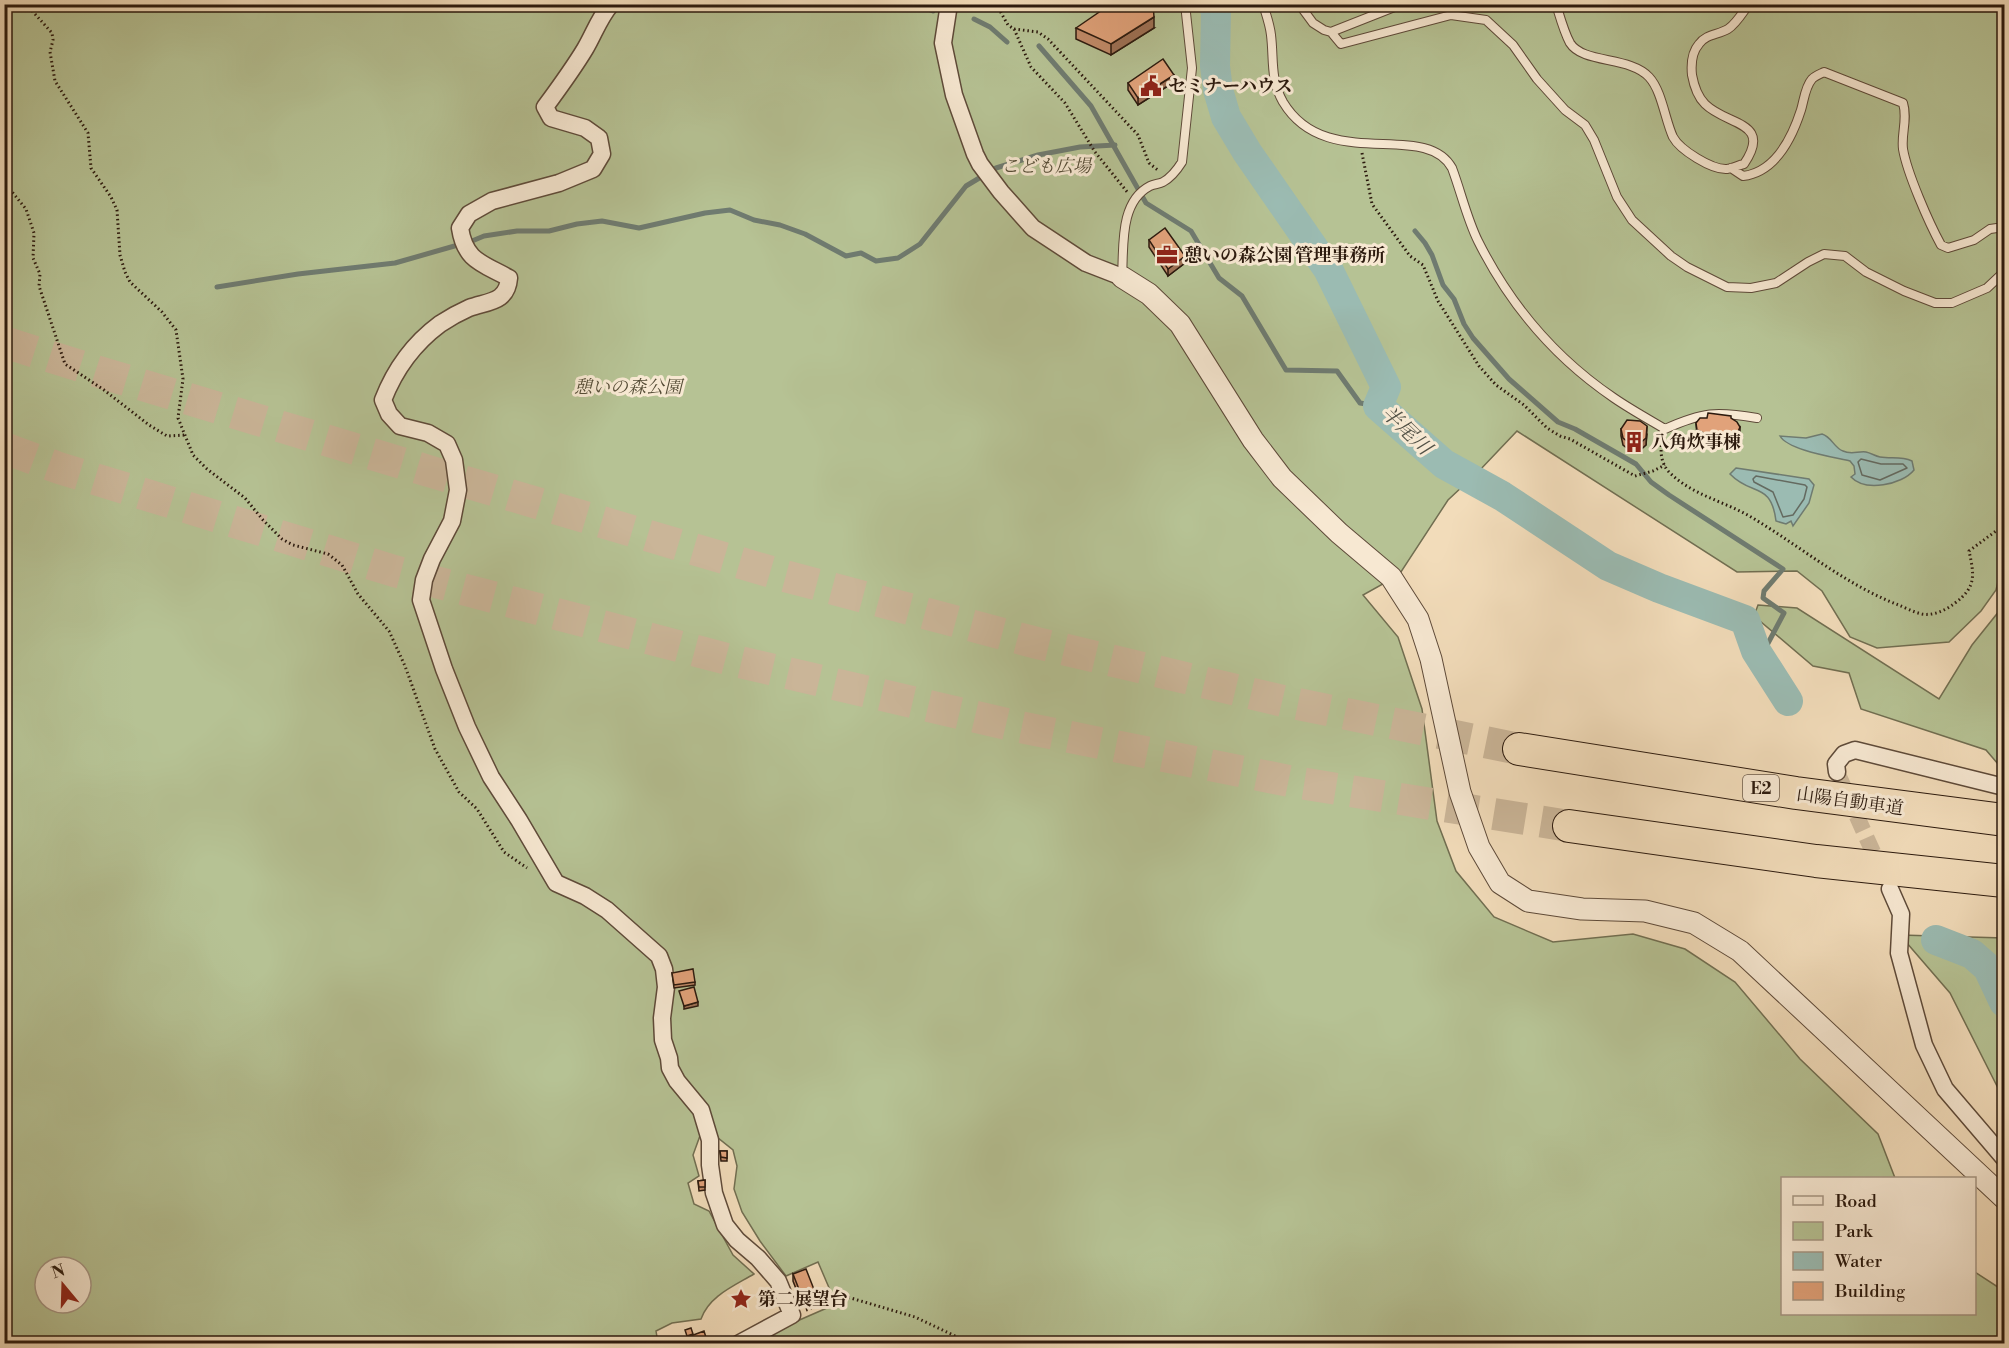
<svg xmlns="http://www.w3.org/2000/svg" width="2009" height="1348" viewBox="0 0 2009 1348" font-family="'Libre Bodoni','Noto Serif JP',serif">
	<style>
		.green { fill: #b6c294; stroke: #716e51; stroke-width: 1.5; fill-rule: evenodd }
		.water { fill: #9bbbb2; stroke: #6f7b70; stroke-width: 1.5 }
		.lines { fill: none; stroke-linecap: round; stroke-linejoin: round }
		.shore { stroke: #646a60; stroke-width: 1.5 }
		.stream { stroke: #6f7b70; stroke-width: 5 }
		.river { stroke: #9bbbb2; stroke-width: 30 }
		.minor-tunnel { stroke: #cab598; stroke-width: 16; stroke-dasharray: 16 8; stroke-linecap: butt }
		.motorway-tunnel { stroke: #cab598; stroke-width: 32; stroke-dasharray: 32 16; stroke-linecap: butt }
		.service-casing { stroke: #5e4a39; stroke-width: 10 }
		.minor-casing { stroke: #5e4a39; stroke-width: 19 }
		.tertiary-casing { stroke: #5e4a39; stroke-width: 23 }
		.motorway-casing { stroke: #2c1a0e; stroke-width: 34 }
		.path { stroke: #2c1a0e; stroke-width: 3; stroke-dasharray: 1.5 3; stroke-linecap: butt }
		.service { stroke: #f7e8d2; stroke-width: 8 }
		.minor { stroke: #f7e8d2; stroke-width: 16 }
		.tertiary { stroke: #f7e8d2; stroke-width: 21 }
		.motorway { stroke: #f2dcba; stroke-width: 32 }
		.wall { fill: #c28b69; stroke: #2c1a0e; stroke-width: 1.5 }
		.shaded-wall { fill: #9e7155; stroke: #2c1a0e; stroke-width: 1.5 }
		.building { fill: #e1a27a; stroke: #2c1a0e; stroke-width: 1.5 }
		.labels { text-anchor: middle; stroke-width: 6; stroke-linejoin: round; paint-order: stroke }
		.shield { fill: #f7e8d2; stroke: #695849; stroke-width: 1.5 }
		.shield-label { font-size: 16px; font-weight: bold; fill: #2c1a0e }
		.poi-label { font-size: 18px; font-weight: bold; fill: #2c1a0e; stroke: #f7e8d2; text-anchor: start }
		.park-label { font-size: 18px; font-style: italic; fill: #554c36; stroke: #f7e8d2 }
		.street-label { font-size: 18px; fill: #2c1a0e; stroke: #f7e8d2 }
		.water-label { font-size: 20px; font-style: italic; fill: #535247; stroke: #f7e8d2 }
	</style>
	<rect width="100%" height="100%" fill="#f2dcba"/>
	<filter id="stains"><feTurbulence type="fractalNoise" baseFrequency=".00333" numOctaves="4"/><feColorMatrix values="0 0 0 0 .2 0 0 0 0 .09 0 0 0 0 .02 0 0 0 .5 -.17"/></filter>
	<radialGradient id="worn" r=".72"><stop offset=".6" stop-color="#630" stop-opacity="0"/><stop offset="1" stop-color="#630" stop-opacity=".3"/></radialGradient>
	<path class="green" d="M5,5h1999v551l-8,34 -15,21 -32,31 -72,6 -27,-11 -28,-46 -25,-20 -60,1 -220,-141 -38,40 -31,29 -49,75 -36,20 35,42 24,72 15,112 19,50 38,46 59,25 80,-8 52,15 50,33 65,77 78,75 17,44h-113v136h192l1,-42 29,19v52h-1257l89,-39 -18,-42 -32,14 -26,-35 -18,-29 -8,-23 3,-23 -4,-16 -15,-12 -17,-5 -8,22 6,21 -11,7 6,21 15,7 24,44 21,19c-20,12 -45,22 -53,45l-29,4 -16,8 2,12 -653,1zM45,1267h36v36h-36z
		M1758,605l39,3 142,91 33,-54 32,-40v166l-18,-21 -125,-41 -12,-36 -36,-7 -59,-50z
		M1900,935l104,3v162l-54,-107z"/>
	<path class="water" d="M1822,434c10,3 12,14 21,17 8,4 15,0 23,1 5,1 9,4 14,5 11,2 21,-1 32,4l2,9c-12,15 -49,22 -63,7l4,-3 -1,-8 -4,-5c-17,-4 -62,-11 -70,-25l26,2z
		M1736,468l73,11 5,6 -5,18 -16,23 -2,-5 -5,3 -10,-3c-5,-40 -24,-24 -46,-47z"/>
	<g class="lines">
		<path class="shore" d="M1861,459l20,5h22l4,4 -27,12 -18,-5 -4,-13z
			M1756,476l49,9 2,2 -3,12 -11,16 -10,2 -10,-25 -19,-10 -1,-3z"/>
		<path class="stream" d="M915,4l18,7
			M974,19l16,8 17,15
			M1039,46l52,60 55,97 45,28 28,47 23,18 44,74 51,1 23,32 18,3
			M1415,231l10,12 7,12 11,30 11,14 10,25 9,14 36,41 49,43 17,7 61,35 15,18 18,13 114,74 -19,22 -1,7 21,15 -18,34 -1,19
			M217,287l81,-13 97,-11 77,-22 12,-5 33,-5h32l28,-7 25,-3 37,7 66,-15 25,-3 24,10 26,5 25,9 41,22 15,-3 15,8 22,-3 22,-14 46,-58 30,-18 42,-13 42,-8 35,-2"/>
		<path class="river" d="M1213,4l3,8 -1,54 3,24 8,27 21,35 81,117 58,118 -8,19 66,58 58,32 106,70 51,22 86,32 11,31 32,50
			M1936,940l36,14 16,14 16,34"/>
		<path class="minor-tunnel" d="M1837,772l45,100"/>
		<path class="motorway-tunnel" d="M4,342l95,30 326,98 360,106 252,67 246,58 236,48
			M4,448l55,20 335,103 333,88 288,67 279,56 275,44"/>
		<defs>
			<path id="service" d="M1263,4c3,10 7,21 8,31 3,25 -1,44 12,67 43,72 142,17 169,66 9,24 15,51 26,73 32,64 77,117 136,157 16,11 34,21 51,31 38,-17 51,-18 92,-11
				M1299,4l14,19 11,7 7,2 10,12 110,-29 35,5 27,25 24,34 28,31 20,15 9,15 23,57 15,23 39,36 16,11 40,20 24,1 25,-5 32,-21 16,-8 21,2 21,16 38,19 31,12h17l35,-15 17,-16
				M1556,4c4,13 8,28 14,39 13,21 60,13 79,34 13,14 16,43 24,60 7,13 39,33 54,32 6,-1 12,-4 17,-5 29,-43 -17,-38 -39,-60 -8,-8 -11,-18 -13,-29 -1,-10 0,-23 7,-31 7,-10 19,-9 29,-15 8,-5 15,-17 21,-25
				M1331,32l71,-28
				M1731,168l12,8c32,-4 49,-38 58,-66 3,-10 4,-23 11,-31 3,-3 8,-5 12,-7l79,31c5,16 -2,30 0,46 4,24 26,74 38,96l7,3 26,-8 16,-11 14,-2
				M1122,276c2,-29 -3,-74 28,-90 4,-2 9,-2 13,-4 9,-5 14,-12 19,-20l10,-94 -7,-64"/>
			<path id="minor" d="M611,4c-12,14 -17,30 -26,45 -12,20 -26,39 -40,58l6,11 34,10 14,10 3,16 -9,15 -34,14 -67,18 -23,13 -9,14c5,33 22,35 49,50 -2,25 -21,23 -40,30 -9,4 -20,10 -29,16 -27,20 -45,45 -57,76l6,14 11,12 28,7 19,11 7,16 4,30 -6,31 -20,38 -8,21 -3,20 23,69 23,58 24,50 28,43 37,63 29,13 22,14 52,46 5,13 2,18 -4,31 1,22 6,18 1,10 7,13 24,29 9,30v25l4,28 11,32 12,15 21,18 20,23 14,34 -54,29
				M949,4l-6,39 11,52 21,59 5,10 21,28 32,36 53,35 36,14
				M1837,772l-1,-8 8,-10 11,-4 149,37
				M1890,889l11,25 -2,39 25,92 21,44 59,69"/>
			<path id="tertiary" d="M1122,277l27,17 31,30 73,116 29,38 57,55 52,44 27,42 13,40 29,133 19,55 21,36 28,18 54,8 63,2 49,12 46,28 264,247"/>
			<path id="motorway" d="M1519,749l277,44 208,27
				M1569,826l247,35 188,20"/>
		</defs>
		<use href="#service" class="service-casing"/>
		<use href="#minor" class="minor-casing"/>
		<use href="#tertiary" class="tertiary-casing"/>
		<use href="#motorway" class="motorway-casing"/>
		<path class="path" d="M26,4l26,29 1,7 -3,12 5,29 33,52 3,35 20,29 6,13 3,45 5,17 5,10 32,30 14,18 7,49 -5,39 15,37 14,14 38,29 18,22 19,19 11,6 35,9 14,11 16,29 31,37 16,35 30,83 24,43 18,17 27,43 23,16
			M996,4l12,21 6,4 17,38 34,36 30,49 33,41
			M1014,29l24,3 10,7 90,96 11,28 10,8
			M1362,153l10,51 38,52 13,9 15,36 41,65 17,19 28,20 23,23 13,8 10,3 65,37 18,-5 12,-6
			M4,182l22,27 8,24 -1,25 7,16 -1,12 26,78 39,26 45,35 18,11 19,-1
			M1662,441c-2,11 -1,21 6,30 23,24 56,30 83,46 49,29 92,66 145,87 8,3 17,8 26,10 12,2 24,-4 33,-11 22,-16 19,-29 14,-52l35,-26
			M806,1310l38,-14 71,21 57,27"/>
		<use href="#service" class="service"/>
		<use href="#minor" class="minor"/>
		<use href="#tertiary" class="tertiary"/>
		<use href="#motorway" class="motorway"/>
	</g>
	<path class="wall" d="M1076,28h78l-43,27 -35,-16z
		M1174,82l-36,23 -10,-15v-7z
		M1149,240l36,23 -17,13 -19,-29z
		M1731,419l9,15 -3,7 -8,2 -5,-3 -18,1 -9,-4 -1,-14z
		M1621,429l26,5 -1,11 -8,7h-6l-9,-7 -2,-9z
		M672,973l23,9v3l-21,3z
		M720,1151h7v10h-6z
		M705,1180v10l-6,1 -1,-10z
		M793,1274l22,25 -13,5 -9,-23z"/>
	<path class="shaded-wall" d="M1154,17v11l-43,27v-11z
		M1174,75v7l-36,23v-7z
		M1185,256v7l-17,13v-7z
		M1647,426l-1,19 -8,7v-7z
		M1740,427v7l-3,7 -8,2v-7z
		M698,1002v4l-14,3v-3z
		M815,1292v7l-13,5v-7z"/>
	<path class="building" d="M1111,4h42l1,13 -43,27 -35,-16z
		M1163,59l11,16 -36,23 -10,-15z
		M1165,228l20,28 -17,13 -19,-29z
		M1708,413l23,3v2l6,4 3,5 -3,7 -8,2 -5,-3 -18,1 -9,-4 -1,-7 4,-5h7z
		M1627,420l13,1 7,5 -1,12 -8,7h-6l-9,-7 -2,-9z
		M693,969l2,13 -21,3 -2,-12z
		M694,987l4,15 -14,4 -5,-15z
		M720,1151h7v7l-6,-1z
		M705,1180v7h-6l-1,-6z
		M806,1269l9,23 -13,5 -9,-23z
		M691,1328l2,6 -6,2 -2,-6z
		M704,1331l4,13h-17l-3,-7z"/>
	<defs>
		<symbol id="civic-bare" viewBox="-9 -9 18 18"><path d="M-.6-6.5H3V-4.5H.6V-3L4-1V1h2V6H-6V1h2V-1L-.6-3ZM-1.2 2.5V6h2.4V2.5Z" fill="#8f2418" stroke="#f7e8d2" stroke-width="2.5" paint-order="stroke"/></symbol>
		<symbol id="office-bare" viewBox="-9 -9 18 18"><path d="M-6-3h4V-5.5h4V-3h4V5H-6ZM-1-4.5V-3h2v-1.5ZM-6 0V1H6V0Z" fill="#8f2418" stroke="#f7e8d2" stroke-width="2.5" paint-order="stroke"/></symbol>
		<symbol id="building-bare" viewBox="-9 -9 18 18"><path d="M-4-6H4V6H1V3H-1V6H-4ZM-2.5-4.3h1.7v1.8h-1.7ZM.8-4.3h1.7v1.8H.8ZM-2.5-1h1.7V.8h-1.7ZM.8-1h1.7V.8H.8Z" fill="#8f2418" stroke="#f7e8d2" stroke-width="2.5" paint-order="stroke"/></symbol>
		<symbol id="sight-bare" viewBox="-9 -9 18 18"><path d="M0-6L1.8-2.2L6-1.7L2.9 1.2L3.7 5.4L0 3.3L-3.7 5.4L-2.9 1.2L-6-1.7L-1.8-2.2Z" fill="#8f2418" stroke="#f7e8d2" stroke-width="2.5" paint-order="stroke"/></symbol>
	</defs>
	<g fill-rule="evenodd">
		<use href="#civic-bare" x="1136" y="71" width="30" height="30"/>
		<use href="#office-bare" x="1152" y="240" width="30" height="30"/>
		<use href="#building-bare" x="1619" y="427" width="30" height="30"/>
		<use href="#sight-bare" x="726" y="1284" width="30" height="30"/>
	</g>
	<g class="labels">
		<rect class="shield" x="1743" y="775" width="36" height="26" rx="4.5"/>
		<g class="shield-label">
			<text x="1761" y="794">E2</text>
		</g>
		<g class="poi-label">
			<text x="1168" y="92">セミナーハウス</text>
			<text x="1184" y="261">憩いの森公園 管理事務所</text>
			<text x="1651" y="448">八角炊事棟</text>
			<text x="758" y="1305">第二展望台</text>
		</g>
		<g class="park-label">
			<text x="1046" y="172">こども広場</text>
			<text x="628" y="393">憩いの森公園</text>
		</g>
		<g class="street-label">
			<text transform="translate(1850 801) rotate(8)" y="6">山陽自動車道</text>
		</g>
		<g class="water-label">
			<text transform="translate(1407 430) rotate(44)" y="7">半尾川</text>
		</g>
	</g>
	<rect width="2009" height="1348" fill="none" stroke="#f2dcba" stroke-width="24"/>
	<rect x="6" y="6" width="1997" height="1336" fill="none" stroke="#2c1a0e" stroke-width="3"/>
	<rect x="12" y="12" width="1985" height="1324" fill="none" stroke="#2c1a0e" stroke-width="1.5"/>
	<rect x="1781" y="1177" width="195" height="138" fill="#f7e8d2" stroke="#a69684" stroke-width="1.5"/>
	<rect x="1793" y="1196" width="30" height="9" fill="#f7e8d2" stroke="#a69684" stroke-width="1.5"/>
	<text x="1835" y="1207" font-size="18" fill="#2c1a0e">Road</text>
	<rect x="1793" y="1222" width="30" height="18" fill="#b6c294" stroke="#a69684" stroke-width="1.5"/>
	<text x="1835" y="1237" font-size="18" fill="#2c1a0e">Park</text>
	<rect x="1793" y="1252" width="30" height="18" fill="#9bbbb2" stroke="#a69684" stroke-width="1.5"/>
	<text x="1835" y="1267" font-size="18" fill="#2c1a0e">Water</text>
	<rect x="1793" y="1282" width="30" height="18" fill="#e1a27a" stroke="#a69684" stroke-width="1.5"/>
	<text x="1835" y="1297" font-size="18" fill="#2c1a0e">Building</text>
	<g transform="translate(63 1285) rotate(341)"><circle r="28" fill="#f7e8d2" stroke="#a69684" stroke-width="1.5"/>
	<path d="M0-4.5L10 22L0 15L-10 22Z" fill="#8f2418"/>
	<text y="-9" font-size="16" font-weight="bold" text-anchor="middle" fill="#2c1a0e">N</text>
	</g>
	<rect width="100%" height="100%" filter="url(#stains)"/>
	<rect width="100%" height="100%" fill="url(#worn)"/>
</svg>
